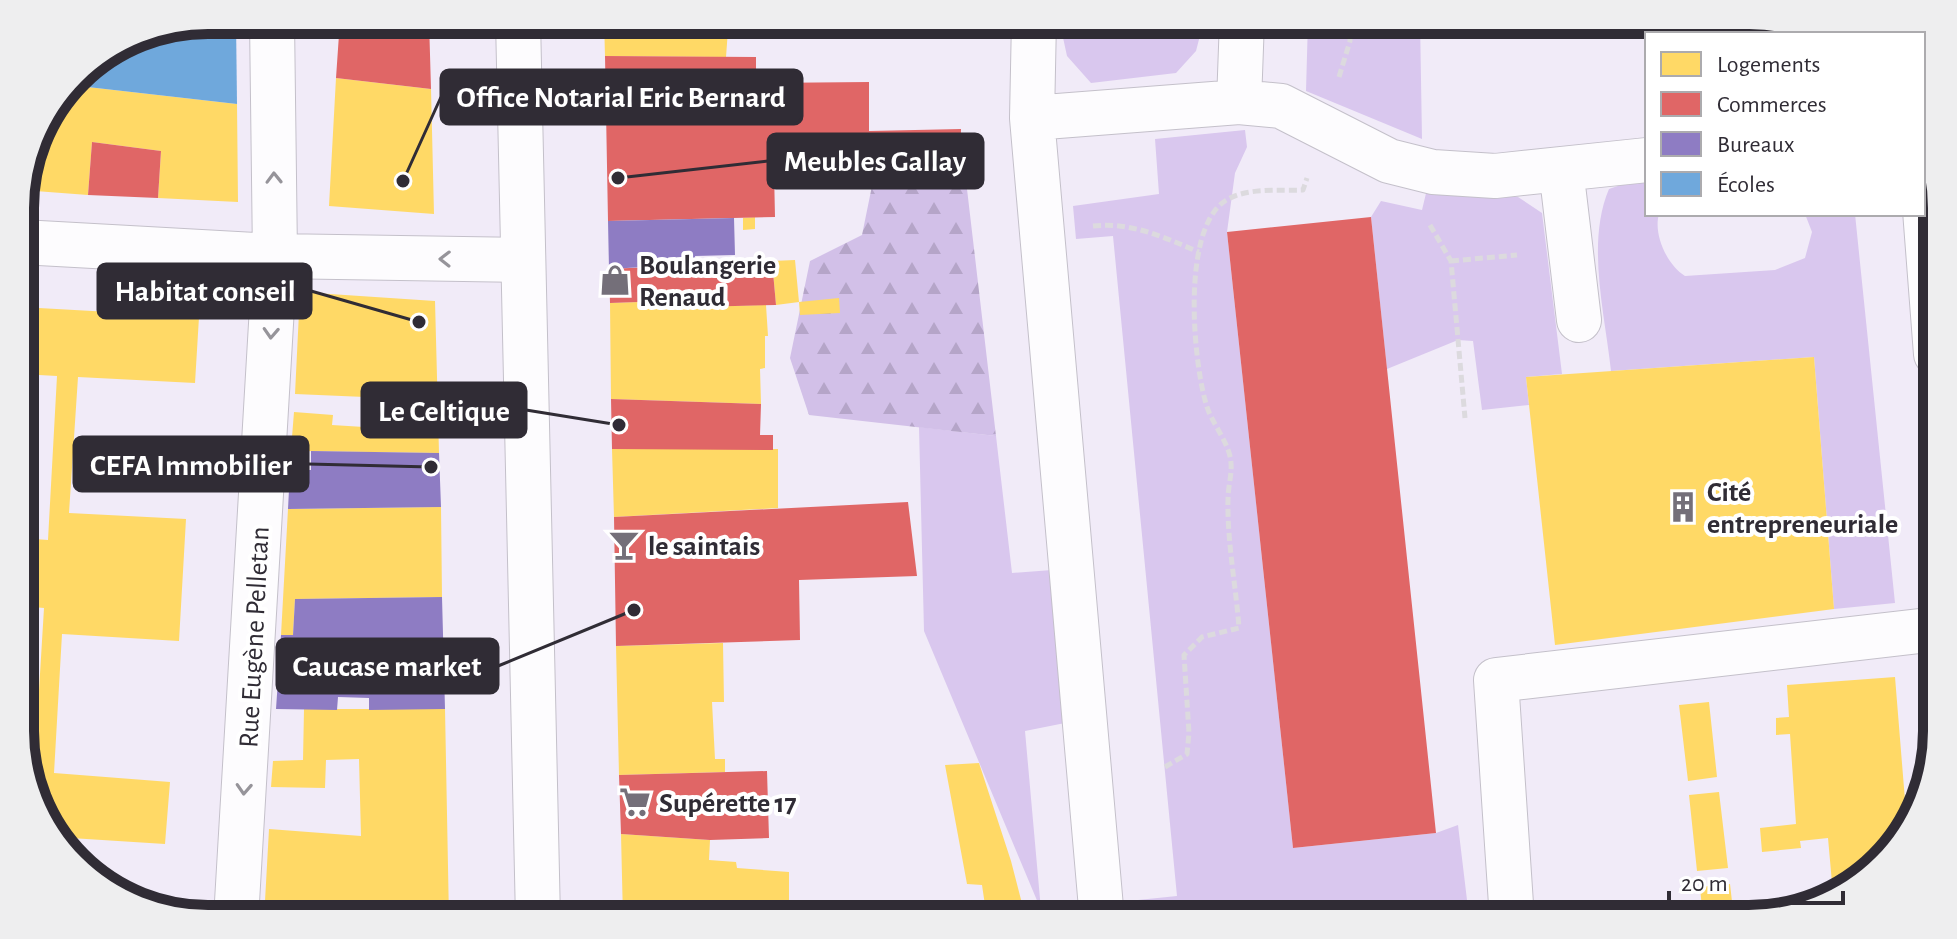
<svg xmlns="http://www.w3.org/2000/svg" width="1957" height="939" viewBox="0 0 1957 939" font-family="'Alegreya Sans',sans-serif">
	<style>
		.green { fill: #d9c7ee }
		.forest { fill: url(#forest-firs) }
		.homes { fill: #ffd966 }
		.shops { fill: #e06666 }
		.offices { fill: #8e7cc3 }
		.schools { fill: #6fa8dc }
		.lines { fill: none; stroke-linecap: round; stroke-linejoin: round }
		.minor-casing { stroke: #c4c0ca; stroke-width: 46 }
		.major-casing { stroke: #c4c0ca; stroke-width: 46 }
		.path { stroke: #dcdade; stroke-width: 5; stroke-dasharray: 8 4; stroke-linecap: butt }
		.minor { stroke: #fdfcfe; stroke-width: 44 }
		.major { stroke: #fdfcfe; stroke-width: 44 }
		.oneway { stroke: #96949a }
		.labels { text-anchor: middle; stroke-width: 8; stroke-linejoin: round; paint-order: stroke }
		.poi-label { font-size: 28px; font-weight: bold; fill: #302c35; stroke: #fff; text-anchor: start }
		.street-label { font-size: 28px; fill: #302c35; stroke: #fff }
		.rim { fill: none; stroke: #302c35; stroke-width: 10 }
		.leader { fill: none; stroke: #302c35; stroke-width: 3 }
		.callout-dot { fill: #302c35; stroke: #fff; stroke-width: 3 }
		.callout { fill: #302c35; stroke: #302c35; stroke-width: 3 }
		.callout-label { font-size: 30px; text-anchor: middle; font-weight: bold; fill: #fff }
	</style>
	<defs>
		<pattern id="forest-firs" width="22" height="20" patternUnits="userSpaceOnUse" patternTransform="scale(2)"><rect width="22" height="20" fill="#d2c0e8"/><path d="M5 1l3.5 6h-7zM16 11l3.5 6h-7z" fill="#b5a5c8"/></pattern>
	</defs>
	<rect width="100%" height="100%" fill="#f1ebf8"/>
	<path class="green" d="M1093,20h111l-8,31 -20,22 -85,10 -24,-27 -5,-23 31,-1z
		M1308,20h112l2,119 -116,-48z
		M1245,130l2,17 -12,26 -8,59 66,616 143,-15 22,-8 9,75 -219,19h-109l-1,-19 39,-4 -64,-660 -37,3 -3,-33 86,-12 -4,-55z
		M1647,176v38h12c-6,20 8,51 26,62l90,-6 30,-12 7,-26 -7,-18h50l40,389 -61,6 -20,-252 -203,14c-6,-57 -25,-128 -2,-182z
		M1428,185l90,12 24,16 20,161 -36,3 3,28 -47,5 -9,-69 -15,-1 -71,29 -16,-152 10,-16 41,9z
		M919,427l77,9 16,137 40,-3 13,153 -40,8 16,179 -117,-279z"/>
	<path class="forest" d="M965,172l31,264 -187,-21 -19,-57 20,-97 52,-26 11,-54z"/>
	<path class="homes" d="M604,20h94l-1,6 31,4 -2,27 -121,-1z
		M336,78l95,11 3,125 -105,-8z
		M70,85l167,19 1,98 -80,-4 3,-47 -69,-9 -4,53 -66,-5 18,-65z
		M755,217v12l-12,1v-12z
		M795,260l4,42 40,-4 1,15 -40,2 -1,-13 -23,3 -4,-44z
		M300,292l135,9 4,152 -139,-2v11h-10l4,-50 39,3 -1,10 32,2 1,-30 -70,-3z
		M696,300v7l70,-2 2,31h-3v32l-5,1 1,35 -150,-5 -1,-96z
		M21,307l178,10 -4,66 -117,-6 -9,136 117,6 -7,122 -117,-7 -8,139 116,9 -5,62 -110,-7 -26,-65 5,1 10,-165 -23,-2v-68l27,2 9,-164 -36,-2z
		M1814,357l20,252 -279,36 -29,-268z
		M612,449h166v59l-164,9z
		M441,507l1,90 -147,2 -2,36h-12l7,-126z
		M723,643l1,59h-12l3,57h10v13l-106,3 -3,-129z
		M1895,677l12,148 -54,63 -20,6 -5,-56 -28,3 1,7 -39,4 -2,-24 36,-4 -6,-90 -14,1v-17l13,-1 -2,-32z
		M1709,702l8,75 -29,4 -9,-76z
		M304,709h141l4,210h-185l5,-90 92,7 -2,-77 -33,1 -1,28 -54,-1 2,-26 30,-1z
		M979,763l32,98 15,58h-39l-5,-34 -15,-1 -22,-119z
		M1719,792l9,76 -31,3 -8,-76z
		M621,834l89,6 -1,20 27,2 1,6 52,4v47h-166z
		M1730,884l4,35h-31l-3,-32z"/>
	<path class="shops" d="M340,20h89l2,69 -95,-11z
		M605,56l151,1v26l113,-1v49l92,-2 -1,39 -186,3 1,46 -167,4z
		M92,142l69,9 -3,47 -70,-3z
		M1371,217l65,616 -143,15 -66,-616z
		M772,261l4,44 -80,2v-7l-86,3 -1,-34z
		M611,399l150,5 -1,31h13v15l-161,-1z
		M908,502l9,74 -118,4 1,60 -184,6 -2,-129z
		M767,771l2,67 -59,2 -89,-6 -2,-59z"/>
	<path class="offices" d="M734,218l1,37 -40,1 1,8 -87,5 -1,-48z
		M311,451l128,2 2,54 -153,2 2,-39h21z
		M442,597l3,112 -76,1v-12l-31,-1 -1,13 -61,-1 5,-74h12l2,-36z"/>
	<path class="schools" d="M208,20h28l1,84 -167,-19 14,-18 53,-33z"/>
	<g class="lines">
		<defs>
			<path id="minor" d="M1034,20l-2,98 70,801
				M1239,102l3,-82
				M1032,118l207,-16 42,4 108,55 44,11 62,4 152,-16
				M1561,169l18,151
				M1923,184l13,170
				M21,242l254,14 248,4
				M236,919l39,-663 -3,-236
				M1512,919l-16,-239 441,-51"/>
			<path id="major" d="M518,20l20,899"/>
		</defs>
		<use href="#minor" class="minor-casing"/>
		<use href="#major" class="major-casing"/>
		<path class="path" d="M1339,77l11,-36v-21
			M1430,225l21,36 14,157
			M1093,226c39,-4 70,11 106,26
			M1451,261l66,-6
			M1165,767l22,-13 2,-21 -5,-78 18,-18 37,-9c-3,-42 -12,-86 -11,-129 0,-12 4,-24 3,-36 -1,-19 -18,-38 -24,-56 -14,-44 -26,-177 18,-206 21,-14 54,-10 78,-11l4,-12"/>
		<use href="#minor" class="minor"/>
		<use href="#major" class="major"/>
	</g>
	<defs><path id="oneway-chevron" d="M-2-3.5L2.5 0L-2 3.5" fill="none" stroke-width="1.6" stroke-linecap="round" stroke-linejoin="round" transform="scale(2)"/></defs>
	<g class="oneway">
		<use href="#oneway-chevron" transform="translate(274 178) rotate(-91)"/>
		<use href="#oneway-chevron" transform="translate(445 259) rotate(-179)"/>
		<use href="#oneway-chevron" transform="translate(271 333) rotate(93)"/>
		<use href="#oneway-chevron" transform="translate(244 789) rotate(93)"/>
	</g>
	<defs>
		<symbol id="shop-bare" viewBox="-9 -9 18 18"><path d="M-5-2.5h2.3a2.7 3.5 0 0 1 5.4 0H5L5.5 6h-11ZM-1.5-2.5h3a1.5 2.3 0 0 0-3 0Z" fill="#746f79" stroke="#fff" stroke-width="2.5" paint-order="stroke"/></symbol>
		<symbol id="building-bare" viewBox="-9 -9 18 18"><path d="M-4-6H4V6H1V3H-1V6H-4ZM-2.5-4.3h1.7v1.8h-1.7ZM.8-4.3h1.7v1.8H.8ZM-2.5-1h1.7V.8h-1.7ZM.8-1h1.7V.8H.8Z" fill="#746f79" stroke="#fff" stroke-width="2.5" paint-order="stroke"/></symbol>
		<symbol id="bar-bare" viewBox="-9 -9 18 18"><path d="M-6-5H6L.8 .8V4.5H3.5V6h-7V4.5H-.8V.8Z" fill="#746f79" stroke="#fff" stroke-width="2.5" paint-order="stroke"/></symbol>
		<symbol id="supermarket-bare" viewBox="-9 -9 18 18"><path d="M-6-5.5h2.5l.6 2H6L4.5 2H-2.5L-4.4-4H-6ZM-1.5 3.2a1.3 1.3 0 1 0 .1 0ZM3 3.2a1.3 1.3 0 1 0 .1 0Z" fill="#746f79" stroke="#fff" stroke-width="2.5" paint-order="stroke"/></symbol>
	</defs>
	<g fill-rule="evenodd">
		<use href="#shop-bare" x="593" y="258" width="44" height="44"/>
		<use href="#building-bare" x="1661" y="485" width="44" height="44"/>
		<use href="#bar-bare" x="602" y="523" width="44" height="44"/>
		<use href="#supermarket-bare" x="613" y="780" width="44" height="44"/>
	</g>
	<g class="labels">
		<g class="poi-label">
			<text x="639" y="274">Boulangerie<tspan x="639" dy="32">Renaud</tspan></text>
			<text x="1707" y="501">Cité<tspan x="1707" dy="32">entrepreneuriale</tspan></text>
			<text x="648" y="555">le saintais</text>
			<text x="659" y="812">Supérette 17</text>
		</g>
		<g class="street-label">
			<text transform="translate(253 637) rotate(-87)" y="10">Rue Eugène Pelletan</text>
		</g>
	</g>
	<path d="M0 0H1957V939H0ZM208 34H1749A174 174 0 0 1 1923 208V731A174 174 0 0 1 1749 905H208A174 174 0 0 1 34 731V208A174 174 0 0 1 208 34Z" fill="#eeeeef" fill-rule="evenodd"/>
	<path class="rim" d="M208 34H1749A174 174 0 0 1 1923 208V731A174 174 0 0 1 1749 905H208A174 174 0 0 1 34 731V208A174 174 0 0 1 208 34Z"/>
	<path class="leader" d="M403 181L441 97M618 178L768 161M419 322L311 291M619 425L526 410M431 467L308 464M634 610L498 666"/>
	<g class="callout-dot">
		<circle cx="403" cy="181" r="8"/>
		<circle cx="618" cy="178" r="8"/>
		<circle cx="419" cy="322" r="8"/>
		<circle cx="619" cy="425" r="8"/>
		<circle cx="431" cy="467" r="8"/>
		<circle cx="634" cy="610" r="8"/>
	</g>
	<g class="callout">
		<rect x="441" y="70" width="361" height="54" rx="8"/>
		<rect x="768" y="134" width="215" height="54" rx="8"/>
		<rect x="98" y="264" width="213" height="54" rx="8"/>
		<rect x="362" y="383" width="164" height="54" rx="8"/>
		<rect x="74" y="437" width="234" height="54" rx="8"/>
		<rect x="277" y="639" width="221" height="54" rx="8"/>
	</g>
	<g class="callout-label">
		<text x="621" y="107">Office Notarial Eric Bernard</text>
		<text x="875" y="171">Meubles Gallay</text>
		<text x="205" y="301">Habitat conseil</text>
		<text x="444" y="421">Le Celtique</text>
		<text x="191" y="475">CEFA Immobilier</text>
		<text x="387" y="676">Caucase market</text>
	</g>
	<rect x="1645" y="32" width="280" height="184" fill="#ffffff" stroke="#acabae" stroke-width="2"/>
	<rect x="1661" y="52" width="40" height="24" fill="#ffd966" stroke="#acabae" stroke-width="2"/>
	<text x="1717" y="72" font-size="24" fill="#302c35">Logements</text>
	<rect x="1661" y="92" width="40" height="24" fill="#e06666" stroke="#acabae" stroke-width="2"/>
	<text x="1717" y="112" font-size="24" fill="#302c35">Commerces</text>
	<rect x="1661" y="132" width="40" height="24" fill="#8e7cc3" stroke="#acabae" stroke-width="2"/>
	<text x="1717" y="152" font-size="24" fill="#302c35">Bureaux</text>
	<rect x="1661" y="172" width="40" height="24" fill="#6fa8dc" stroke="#acabae" stroke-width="2"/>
	<text x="1717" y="192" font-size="24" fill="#302c35">Écoles</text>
	<path d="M1669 891v12h174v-12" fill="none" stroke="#302c35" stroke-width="4"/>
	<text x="1681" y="891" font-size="24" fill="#302c35" stroke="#ffffff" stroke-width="6" paint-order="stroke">20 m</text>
</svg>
